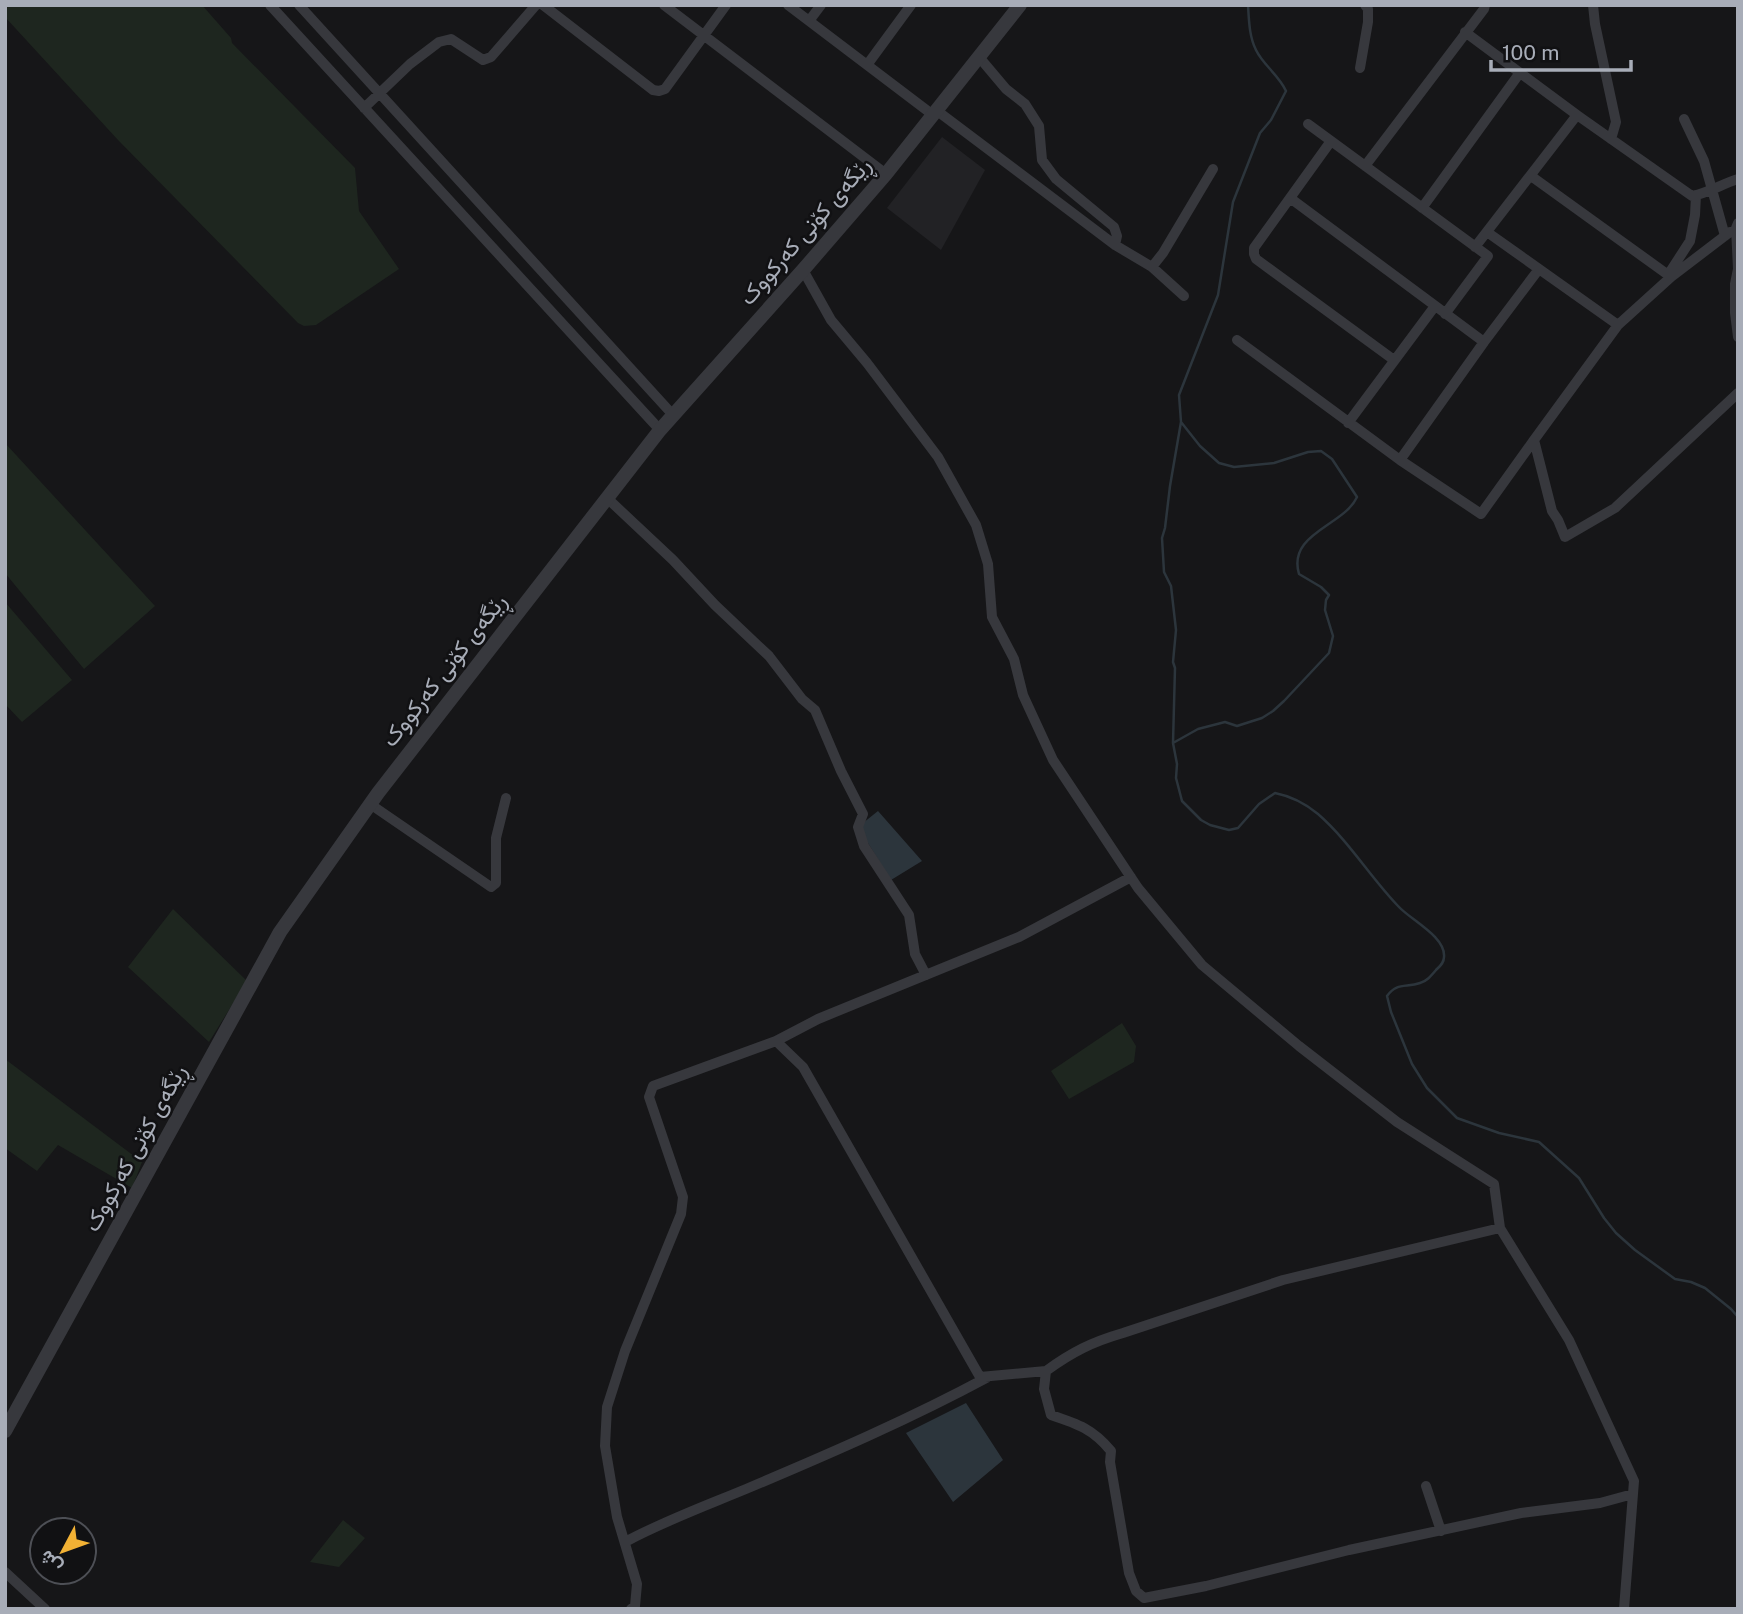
<svg xmlns="http://www.w3.org/2000/svg" width="1743" height="1614" viewBox="0 0 1743 1614" font-family="'Public Sans',Vazirmatn,sans-serif">
	<style>
		.built { fill: #222225 }
		.green { fill: #1e261f }
		.water { fill: #2c353c }
		.lines { fill: none; stroke-linecap: round; stroke-linejoin: round }
		.stream { stroke: #2c353c; stroke-width: 2.5 }
		.minor { stroke: #37383d; stroke-width: 10 }
		.tertiary { stroke: #37383d; stroke-width: 14 }
		.labels { text-anchor: middle; stroke-width: 5; stroke-linejoin: round; paint-order: stroke }
		.street-label { font-size: 23px; fill: #a8adb8; stroke: #111113 }
	</style>
	<rect width="100%" height="100%" fill="#161618"/>
	<path class="built" d="M942,137l43,33 -44,80 -54,-42z"/>
	<path class="green" d="M5,5h197l29,33 1,5 123,125 4,43 40,58 -83,56 -12,1 -6,-3 -180,-183 -113,-123z
		M5,443l150,163 -71,63 -79,-96z
		M5,602l67,78 -50,42 -17,-18z
		M173,909l74,72 -38,61 -81,-75z
		M1122,1023l14,23 -2,16 -65,37 -18,-28z
		M5,1059l137,103 -10,26 -74,-43 -21,26 -32,-23z
		M343,1520l22,18 -26,29 -29,-5z"/>
	<path class="water" d="M878,811l44,50 -31,19 -33,-53z
		M966,1403l37,57 -50,42 -47,-69z"/>
	<g class="lines">
		<path class="stream" d="M1248,5c1,15 1,31 8,45 7,15 23,25 30,41l-15,29 -11,13 -27,69 -15,93 -39,100 2,27 19,24 19,17 15,4 40,-4 34,-11 13,-1 11,8 25,38c-13,29 -70,36 -58,77l22,13 8,8 -3,5 -1,10 8,26 -4,17 -45,48 -11,10 -11,7 -25,8 -12,-4 -27,7 -25,14 4,21 -1,14 6,23 19,19 9,5 19,5 9,-2 21,-24 16,-11c15,3 31,11 43,21 31,27 52,63 81,93 12,13 47,30 45,50 0,6 -4,9 -8,13 -5,6 -9,11 -16,13 -14,5 -23,-1 -33,13l4,16 21,52 15,24 30,30 42,15 40,9 40,36 25,40 12,15 19,17 40,29 16,3 14,6 26,21 7,8
			M1173,743l2,-75 -2,-6 3,-32 -5,-44 -7,-14 -2,-34 3,-10 5,-42 11,-64"/>
		<path class="minor" d="M270,5l390,425
			M299,5l374,410
			M543,5l110,85 6,1 6,-2 61,-84
			M664,5l222,169
			M788,5l145,110
			M1593,5l2,19 21,98 -5,17
			M809,21l12,-16
			M1465,32l112,83 115,81c16,-3 30,-12 46,-17
			M979,57l27,32 19,15 14,22 3,34 14,19 58,48 3,9 -2,9
			M867,65l44,-60
			M1360,68l8,-46v-13l-3,-4
			M364,108l46,-44 29,-22 12,-3 32,21 8,-3 45,-52
			M936,110l179,135 37,22 11,-14 50,-84
			M1684,119l20,42 21,75
			M1308,124l180,132 -43,58
			M1331,141l-77,107v6l2,5 138,101
			M1365,166l119,-157 1,-4
			M1290,198l194,144
			M1422,208l97,-134
			M1738,223l-2,5 2,41 -3,15v29l3,24
			M1487,232l131,93 53,-48 -140,-101
			M1475,247l102,-132
			M1152,267l32,29
			M803,270l28,50 36,43 71,94 38,68 12,39 4,53 22,42 9,36 30,65 85,128 64,77 97,81 98,76 97,62 6,44 69,112 65,141 -10,128
			M1668,275l22,-34 5,-26 1,-20
			M1671,277l59,-45
			M1618,325l-84,115 18,71 6,9 7,17 50,-29 123,-115
			M1237,340l163,120 81,54 53,-74
			M1348,423l87,-117
			M1400,460l84,-118 55,-73
			M607,498l66,62 42,45 54,51 33,43 13,11 26,61 22,43 -5,13 6,19 45,69 6,39 11,21
			M370,804l121,83 5,-4v-45l10,-40
			M776,1041l42,-22 201,-82 112,-60
			M1500,1228l-217,52 -160,53c-31,9 -51,19 -77,38l-2,18 7,26c27,9 42,14 60,36l-1,11 19,111 7,18 8,7 62,-12 143,-36 172,-37 79,-10 33,-9
			M1426,1486l15,45
			M625,1542c39,-21 80,-36 121,-53 83,-35 164,-70 242,-112
			M5,1572l40,37
			M631,1609l4,-3 2,-22 -20,-67 -12,-71 2,-39 18,-56 56,-137 2,-17 -34,-100 4,-11 123,-45 27,26 177,310 66,-6"/>
		<path class="tertiary" d="M5,1431l275,-499 98,-139 282,-363 143,-160 83,-96 134,-169"/>
	</g>
	<g class="labels">
		<g class="street-label">
			<text transform="translate(805 231) rotate(-49)" y="8">ڕێگەی کۆنی کەرکووک</text>
			<text transform="translate(444 670) rotate(-52)" y="8">ڕێگەی کۆنی کەرکووک</text>
			<text transform="translate(135 1148) rotate(-61)" y="8">ڕێگەی کۆنی کەرکووک</text>
		</g>
	</g>
	<rect width="1743" height="1614" fill="none" stroke="#a8adb8" stroke-width="14"/>
	<g transform="translate(63 1551) rotate(229)"><circle r="33" fill="#111113" stroke="#4d4f55" stroke-width="2"/>
	<path d="M0-5L12 26L0 18L-12 26Z" fill="#f2b134"/>
	<text y="-10" font-size="19" font-weight="bold" text-anchor="middle" fill="#a8adb8">ش</text>
	</g>
	<path d="M1491 60v10h140v-10" fill="none" stroke="#a8adb8" stroke-width="3.5"/>
	<text x="1502" y="60" font-size="21" fill="#a8adb8" stroke="#111113" stroke-width="5" paint-order="stroke">100 m</text>
</svg>
